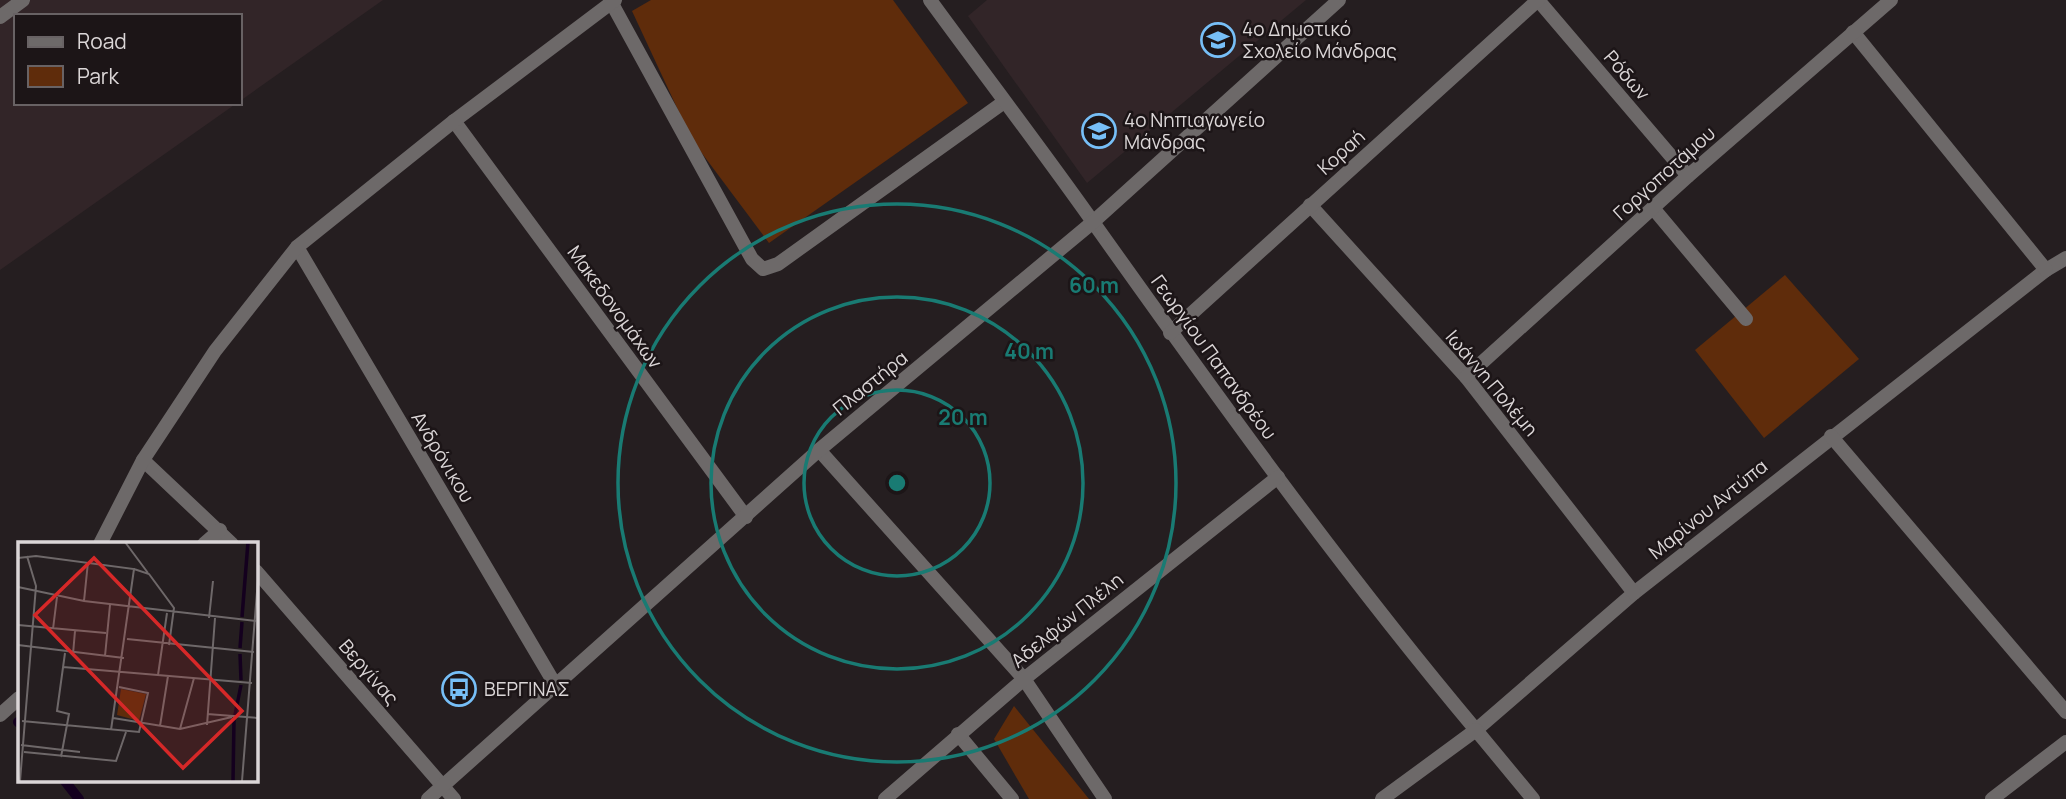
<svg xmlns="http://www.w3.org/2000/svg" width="2066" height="799" font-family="Manrope,sans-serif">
<rect width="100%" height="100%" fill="#251e20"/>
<!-- built -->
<g fill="#322528">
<polygon points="0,0 383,0 240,101 240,16 16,16 16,103 237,103 0,270"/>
<polygon points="987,0 1306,0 1087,183 968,16"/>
</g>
<!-- green -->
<g fill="#5f2c0b">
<polygon points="651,0 893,0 968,103 769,243 692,140 632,11"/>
<polygon points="1785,275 1859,359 1764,438 1695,350"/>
<polygon points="1014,706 1089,799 1029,799 994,739"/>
</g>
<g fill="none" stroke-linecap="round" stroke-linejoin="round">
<!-- stream -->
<g stroke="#14001e" stroke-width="10">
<polyline points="18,722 19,723"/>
<polyline points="64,780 79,799"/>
</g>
<!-- service -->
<polyline stroke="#6d6969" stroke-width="14" points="0,17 23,0"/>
<!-- minor -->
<g stroke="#6d6969" stroke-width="14">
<polyline points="610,0 752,259 763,269 778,264 1004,102"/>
<path d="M930 0C984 74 1040 147 1093 222 1216 395 1340 568 1476 730L1634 593 2046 270 2066 258"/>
<polyline points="1538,0 1688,176"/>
<polyline points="1853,32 2046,270"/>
<polyline points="454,121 746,517"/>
<polyline points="1310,205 1466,377 1634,593"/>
<polyline points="1653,208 1746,319"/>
<polyline points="297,247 556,686"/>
<polyline points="1170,333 1538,0"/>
<polyline points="1466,377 1688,176 1891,0"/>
<polyline points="1831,436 2066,712"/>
<polyline points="819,450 1024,679 1105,799"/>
<polyline points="143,460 232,544"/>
<polyline points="100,544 143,460 215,351 297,247 454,121 615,0"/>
<polyline points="204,544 220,530"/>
<polyline points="256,571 454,799"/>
<polyline points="0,715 19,698"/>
<polyline points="958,734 1012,799"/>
<polyline points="428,799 819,450 1093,222 1339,0"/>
<polyline points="885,799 1024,679 1278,477"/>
</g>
<!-- tertiary -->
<g stroke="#6d6969" stroke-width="14">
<polyline points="1382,799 1476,730 1533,799"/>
<polyline points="1992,799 2066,742"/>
</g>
</g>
<!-- distance rings -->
<g fill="none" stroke="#197b73" stroke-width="3.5">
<circle cx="897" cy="483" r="93"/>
<circle cx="897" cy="483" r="186"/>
<circle cx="897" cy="483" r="279"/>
</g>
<!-- icons -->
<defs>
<g id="school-ring" transform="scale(1.75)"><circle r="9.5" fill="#1c1517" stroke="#77bff7" stroke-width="1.5"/><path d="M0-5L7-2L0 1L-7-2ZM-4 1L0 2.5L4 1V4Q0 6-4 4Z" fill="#77bff7"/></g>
<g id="bus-ring" transform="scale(1.75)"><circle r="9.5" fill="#1c1517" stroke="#77bff7" stroke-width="1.5"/><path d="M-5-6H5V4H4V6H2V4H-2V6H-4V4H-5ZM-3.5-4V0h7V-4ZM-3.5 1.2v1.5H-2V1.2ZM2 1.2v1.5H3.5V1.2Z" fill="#77bff7"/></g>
</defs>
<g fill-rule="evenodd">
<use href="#school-ring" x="1218" y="40"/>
<use href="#school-ring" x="1099" y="131"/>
<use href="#bus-ring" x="459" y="689"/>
</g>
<g text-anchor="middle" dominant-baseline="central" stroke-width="5" stroke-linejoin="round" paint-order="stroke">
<!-- poi labels -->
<g font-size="19" fill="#dbd6d7" stroke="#1c1517" text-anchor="start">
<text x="1242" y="29">4ο Δημοτικό<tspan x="1242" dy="22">Σχολείο Μάνδρας</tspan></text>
<text x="1124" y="120">4ο Νηπιαγωγείο<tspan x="1124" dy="22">Μάνδρας</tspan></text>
<text x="484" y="689">ΒΕΡΓΙΝΑΣ</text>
</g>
<!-- street labels -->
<g font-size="19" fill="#dbd6d7" stroke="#1c1517">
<text transform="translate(1627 75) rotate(49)">Ρόδων</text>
<text transform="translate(1341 152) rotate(-42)">Κοραή</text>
<text transform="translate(1664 173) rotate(-42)">Γοργοποτάμου</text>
<text transform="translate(615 307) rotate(54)">Μακεδονομάχων</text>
<text transform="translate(1214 357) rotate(54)">Γεωργίου Παπανδρέου</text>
<text transform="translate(870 383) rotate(-39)">Πλαστήρα</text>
<text transform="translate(1492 383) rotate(50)">Ιωάννη Πολέμη</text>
<text transform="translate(443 457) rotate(59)">Ανδρόνικου</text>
<text transform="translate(1708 509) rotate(-39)">Μαρίνου Αντύπα</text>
<text transform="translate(1067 620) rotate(-39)">Αδελφών Πλέλη</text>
<text transform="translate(369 672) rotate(49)">Βεργίνας</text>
</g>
</g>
<!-- overview -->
<g transform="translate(18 542)">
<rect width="240" height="240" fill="#251e20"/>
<path d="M103 147 128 152 121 179 99 173Z" fill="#5f2c0b"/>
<path fill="none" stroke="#14001e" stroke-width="3.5" d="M224 75 230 0M222 106 224 80M222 112 223 138M217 173 223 143M215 239 216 178"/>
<path fill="none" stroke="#6e6869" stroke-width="2" d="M107 0 130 31M0 16 18 14 116 27 93 188M116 27 131 32 156 66 151 103M0 45 66 59 238 79M66 59 70 20M191 76 195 39M0 83 88 91M35 87 39 55M109 97 236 110M0 103 106 116M55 112 57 89M87 114 92 63M45 125 234 141M140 133 149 71M189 172 240 176M95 176 162 187 214 175M4 179 121 190 130 151 101 145M189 183 197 76M142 184 150 134M162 187 176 136M3 203 62 210M6 210 98 219 108 190M43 215 51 172 39 169 47 111M2 239 18 44 9 14M224 239 240 37"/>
<path fill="#d62828" fill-opacity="0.15" stroke="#d62828" stroke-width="3.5" d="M76 16 224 169 165 226 17 73Z"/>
<rect width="240" height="240" fill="none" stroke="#dbd6d7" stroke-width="3.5"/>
</g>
<circle cx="897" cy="483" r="10" fill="#197b73" stroke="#1c1517" stroke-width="3.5"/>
<g font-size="21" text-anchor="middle" font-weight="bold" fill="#197b73" stroke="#1c1517" stroke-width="5" stroke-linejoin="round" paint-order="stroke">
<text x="1094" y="293">60 m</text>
<text x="1029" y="359">40 m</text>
<text x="963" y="425">20 m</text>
</g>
<!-- legend -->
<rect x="14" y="14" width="228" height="91" fill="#1c1517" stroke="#686264" stroke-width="2"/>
<rect x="28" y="37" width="35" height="10" fill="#6d6969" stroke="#686264" stroke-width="2"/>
<text x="77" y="49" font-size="21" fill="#dbd6d7">Road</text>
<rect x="28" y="66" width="35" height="21" fill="#5f2c0b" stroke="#686264" stroke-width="2"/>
<text x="77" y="84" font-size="21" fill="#dbd6d7">Park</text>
</svg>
